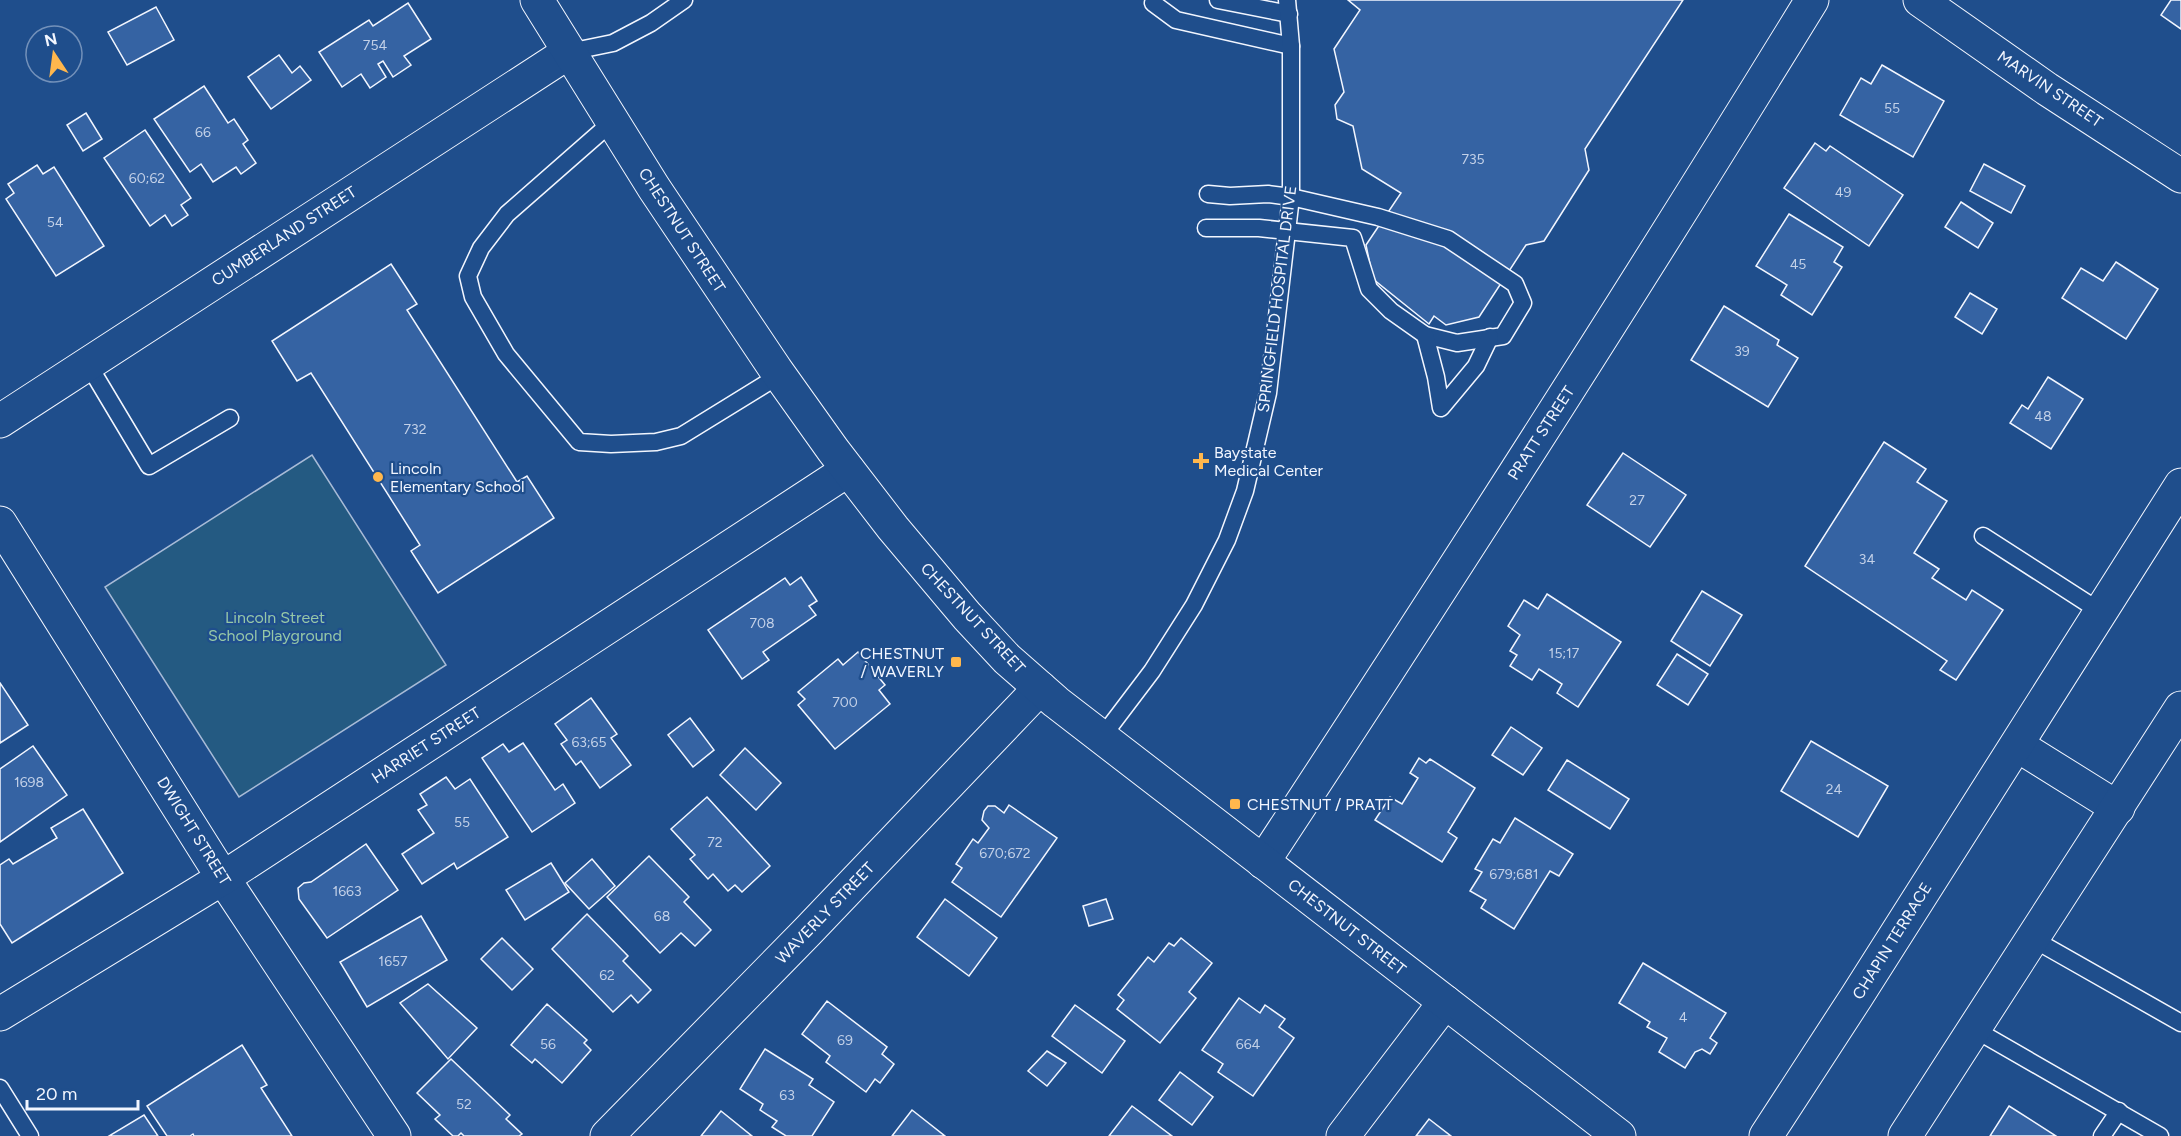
<svg xmlns="http://www.w3.org/2000/svg" width="2181" height="1136" font-family="Figtree,sans-serif">
<rect width="100%" height="100%" fill="#1f4e8c"/>
<!-- green -->
<polygon fill="#245a82" stroke="#a8bbd7" stroke-width="1.5" points="312,455 446,665 239,797 105,587"/>
<!-- building -->
<g fill="#3563a3" stroke="#f2f6ff" stroke-width="1.5">
<polygon points="1348,0 1683,0 1585,149 1589,170 1544,241 1526,245 1479,317 1446,325 1434,316 1429,324 1373,279 1366,245 1401,193 1362,169 1353,126 1337,119 1335,105 1344,92 1334,49 1360,10"/>
<polygon points="2171,0 2181,0 2181,29 2161,15"/>
<polygon points="408,3 431,39 404,56 411,65 393,77 383,61 378,64 386,77 370,88 361,74 342,87 319,52 369,20 373,26"/>
<polygon points="156,7 174,40 127,65 108,32"/>
<polygon points="279,55 292,73 300,66 311,80 271,109 248,77"/>
<polygon points="1882,65 1944,101 1913,157 1840,115 1861,78 1871,84"/>
<polygon points="204,86 228,123 234,119 248,140 243,144 256,163 241,174 236,167 213,182 201,164 190,172 154,119"/>
<polygon points="86,113 102,139 83,151 67,125"/>
<polygon points="145,130 191,198 181,205 188,215 172,226 165,215 150,226 104,158"/>
<polygon points="1815,143 1826,151 1830,146 1903,195 1869,246 1784,188"/>
<polygon points="1984,164 2025,186 2011,213 1970,191"/>
<polygon points="37,165 43,174 54,167 104,246 56,276 6,199 14,193 8,184"/>
<polygon points="1961,202 1993,223 1978,248 1945,227"/>
<polygon points="1789,214 1843,247 1834,262 1842,267 1812,315 1781,295 1787,285 1756,266"/>
<polygon points="2116,262 2158,289 2126,339 2062,298 2081,268 2103,281"/>
<polygon points="391,264 417,304 407,310 517,482 527,476 554,518 438,593 411,551 420,545 311,373 297,381 272,341"/>
<polygon points="1970,293 1997,309 1982,334 1955,317"/>
<polygon points="1724,306 1779,340 1777,345 1798,358 1768,407 1691,360"/>
<polygon points="2048,377 2083,399 2051,449 2010,423 2022,405 2028,409"/>
<polygon points="1884,442 1926,469 1917,482 1947,501 1914,553 1939,569 1932,578 1966,600 1972,590 2003,610 1956,680 1940,670 1947,661 1805,566"/>
<polygon points="1623,453 1686,495 1650,547 1587,505"/>
<polygon points="801,577 817,601 809,606 816,615 763,652 769,660 742,679 708,630 785,578 790,585"/>
<polygon points="1702,591 1742,615 1710,666 1671,641"/>
<polygon points="1547,594 1621,642 1578,707 1557,693 1562,684 1539,669 1532,680 1510,666 1517,655 1510,651 1520,635 1508,626 1524,600 1538,609"/>
<polygon points="858,652 885,685 879,690 890,704 835,749 798,705 805,699 798,692 838,659 843,665"/>
<polygon points="1677,654 1708,674 1688,705 1657,685"/>
<polygon points="0,683 28,725 0,743"/>
<polygon points="591,698 617,734 611,738 631,765 600,788 581,761 576,765 561,744 567,740 555,724"/>
<polygon points="690,718 714,750 693,767 668,735"/>
<polygon points="1511,727 1542,748 1523,775 1492,755"/>
<polygon points="1811,741 1888,786 1858,837 1781,791"/>
<polygon points="523,743 555,790 563,784 575,803 532,832 482,758 503,744 509,752"/>
<polygon points="33,746 67,795 0,842 0,769"/>
<polygon points="745,748 781,783 756,810 720,775"/>
<polygon points="1419,758 1426,763 1430,759 1475,788 1448,832 1457,838 1442,862 1375,820 1390,797 1402,804 1418,778 1410,773"/>
<polygon points="1567,760 1629,799 1610,829 1548,790"/>
<polygon points="446,777 455,789 470,779 508,837 457,869 454,863 422,884 402,854 434,833 418,810 427,805 420,794"/>
<polygon points="707,797 770,866 742,892 735,885 728,891 713,874 708,879 690,859 695,855 671,829"/>
<polygon points="1009,805 1057,838 1001,917 952,882 962,868 956,864 973,839 978,843 989,828 982,820 984,811 988,806 995,806 1004,813"/>
<polygon points="83,809 123,873 12,943 0,924 0,865 9,859 13,864 57,838 51,828"/>
<polygon points="1515,818 1573,854 1559,876 1550,871 1514,929 1481,908 1486,900 1470,891 1482,872 1475,869 1493,839 1500,843"/>
<polygon points="366,844 398,890 327,938 299,899 298,888 304,883 311,882"/>
<polygon points="649,856 689,897 684,902 711,930 695,946 681,933 660,953 607,897"/>
<polygon points="592,859 615,886 589,909 565,883"/>
<polygon points="551,863 569,892 525,920 506,890"/>
<polygon points="945,899 997,938 969,976 917,937"/>
<polygon points="1106,899 1113,919 1089,926 1083,906"/>
<polygon points="587,914 628,956 623,961 651,990 638,1003 631,995 613,1012 552,949"/>
<polygon points="421,916 447,960 367,1007 340,962"/>
<polygon points="502,938 533,969 512,990 481,959"/>
<polygon points="1181,938 1212,963 1189,992 1196,998 1160,1043 1117,1009 1124,1000 1118,995 1148,957 1154,962 1169,943 1174,946"/>
<polygon points="1643,963 1726,1013 1710,1038 1717,1043 1710,1054 1702,1049 1695,1052 1685,1068 1659,1052 1667,1038 1647,1027 1650,1022 1619,1003"/>
<polygon points="428,984 477,1028 448,1059 400,1003"/>
<polygon points="1239,998 1260,1013 1265,1005 1285,1019 1279,1027 1294,1038 1253,1096 1218,1072 1223,1064 1202,1050"/>
<polygon points="827,1001 887,1047 882,1054 894,1064 880,1083 875,1079 866,1092 826,1062 830,1056 802,1034"/>
<polygon points="547,1004 587,1040 584,1043 591,1050 562,1083 535,1059 532,1063 511,1045"/>
<polygon points="1075,1005 1125,1041 1102,1073 1052,1036"/>
<polygon points="242,1045 267,1085 261,1088 292,1136 194,1136 193,1134 190,1136 167,1136 147,1106"/>
<polygon points="765,1049 813,1079 809,1085 834,1102 812,1136 786,1136 772,1127 777,1121 760,1110 763,1104 740,1089"/>
<polygon points="1047,1051 1066,1063 1047,1086 1028,1071"/>
<polygon points="451,1059 510,1115 506,1119 522,1134 519,1136 464,1136 461,1133 458,1136 453,1136 435,1119 440,1115 417,1093"/>
<polygon points="1180,1072 1213,1097 1192,1125 1159,1100"/>
<polygon points="1132,1106 1172,1136 1109,1136"/>
<polygon points="2009,1106 2056,1136 1990,1136"/>
<polygon points="912,1110 945,1136 892,1136"/>
<polygon points="721,1111 752,1136 701,1136"/>
<polygon points="144,1115 158,1136 109,1136"/>
<polygon points="1429,1119 1451,1136 1416,1136"/>
</g>
<g fill="none" stroke-linecap="round" stroke-linejoin="round">
<!-- service casing -->
<g stroke="#f2f6ff" stroke-width="19">
<g id="service">
<polyline points="1218,0 1289,14"/>
<polyline points="1153,3 1176,20 1291,46"/>
<polyline points="569,52 613,43 651,23 684,0"/>
<polyline points="612,122 507,214 481,248 468,276 473,297 506,354 579,442 611,444 656,442 681,436 780,375"/>
<polyline points="1206,228 1259,228 1353,238 1369,289 1391,311 1425,335 1457,343 1503,336 1523,303 1515,284 1448,239 1378,217 1291,197 1268,194 1230,196 1208,194"/>
<polyline points="1425,335 1436,377 1441,408 1476,366 1490,337"/>
<polyline points="88,364 149,466 230,418"/>
<polyline points="1983,536 2101,612"/>
<polyline points="1102,737 1152,671 1194,605 1227,540 1245,491 1268,393 1291,197 1291,46 1287,0"/>
<polyline points="2033,939 2181,1023"/>
<polyline points="1974,1029 2160,1136"/>
<polyline points="0,1088 30,1136"/>
<polyline points="2102,1136 2119,1111"/>
</g>
</g>
<!-- minor casing -->
<g stroke="#f2f6ff" stroke-width="35">
<g id="minor">
<polyline points="1920,0 2047,89 2181,176"/>
<polyline points="0,421 569,52"/>
<polyline points="0,523 223,878 394,1136"/>
<path d="M1263 862C1450 577 1634 290 1812 0"/>
<polyline points="0,1014 223,878 848,470"/>
<polyline points="607,1136 808,931 1040,688"/>
<polyline points="1343,1136 1445,1002"/>
</g>
</g>
<!-- tertiary casing -->
<g stroke="#f2f6ff" stroke-width="35">
<g id="tertiary">
<polyline points="2017,745 2118,808"/>
<polyline points="1766,1136 1857,996 2181,485"/>
<polyline points="1905,1136 2181,708"/>
</g>
</g>
<!-- secondary casing -->
<g stroke="#f2f6ff" stroke-width="35">
<polyline id="secondary" points="537,0 654,188 776,370 833,450 893,528 967,616 1007,659 1056,702 1619,1136"/>
</g>
<!-- service -->
<use href="#service" stroke="#1f4e8c" stroke-width="16"/>
<!-- minor -->
<use href="#minor" stroke="#1f4e8c" stroke-width="33"/>
<!-- tertiary -->
<use href="#tertiary" stroke="#1f4e8c" stroke-width="33"/>
<!-- secondary -->
<use href="#secondary" stroke="#1f4e8c" stroke-width="33"/>
</g>
<!-- markers -->
<g fill="#ffb74d" stroke="#1f4e8c" stroke-width="2">
<path d="M1198 452h6v6h6v6h-6v6h-6v-6h-6v-6h6z"/>
<circle cx="378" cy="477" r="6"/>
<rect x="950" y="656" width="12" height="12" rx="3"/>
<rect x="1229" y="798" width="12" height="12" rx="3"/>
</g>
<g text-anchor="middle" dominant-baseline="central" stroke-width="4.5" stroke-linejoin="round" paint-order="stroke">
<!-- number labels -->
<g font-size="14" fill="#c3d1e8">
<text x="375" y="45">754</text>
<text x="1892" y="108">55</text>
<text x="203" y="132">66</text>
<text x="1473" y="159">735</text>
<text x="147" y="178">60;62</text>
<text x="1843" y="192">49</text>
<text x="55" y="222">54</text>
<text x="1798" y="264">45</text>
<text x="1742" y="351">39</text>
<text x="2043" y="416">48</text>
<text x="415" y="429">732</text>
<text x="1637" y="500">27</text>
<text x="1867" y="559">34</text>
<text x="762" y="623">708</text>
<text x="1564" y="653">15;17</text>
<text x="845" y="702">700</text>
<text x="589" y="742">63;65</text>
<text x="29" y="782">1698</text>
<text x="1834" y="789">24</text>
<text x="462" y="822">55</text>
<text x="715" y="842">72</text>
<text x="1005" y="853">670;672</text>
<text x="1514" y="874">679;681</text>
<text x="347" y="891">1663</text>
<text x="662" y="916">68</text>
<text x="393" y="961">1657</text>
<text x="607" y="975">62</text>
<text x="1683" y="1017">4</text>
<text x="845" y="1040">69</text>
<text x="548" y="1044">56</text>
<text x="1248" y="1044">664</text>
<text x="787" y="1095">63</text>
<text x="464" y="1104">52</text>
</g>
<!-- street labels -->
<g font-size="16" fill="#f2f6ff" stroke="#1f4e8c">
<text transform="translate(2050 89) rotate(34)">MARVIN STREET</text>
<text transform="translate(682 230) rotate(57)">CHESTNUT STREET</text>
<text transform="translate(284 236) rotate(-33)">CUMBERLAND STREET</text>
<text transform="translate(1277 299) rotate(-83)">SPRINGFIELD HOSPITAL DRIVE</text>
<text transform="translate(1541 433) rotate(-57)">PRATT STREET</text>
<text transform="translate(973 618) rotate(47)">CHESTNUT STREET</text>
<text transform="translate(426 745) rotate(-33)">HARRIET STREET</text>
<text transform="translate(194 831) rotate(58)">DWIGHT STREET</text>
<text transform="translate(825 913) rotate(-46)">WAVERLY STREET</text>
<text transform="translate(1347 927) rotate(38)">CHESTNUT STREET</text>
<text transform="translate(1892 941) rotate(-58)">CHAPIN TERRACE</text>
</g>
<!-- poi labels -->
<g font-size="16" fill="#f2f6ff" stroke="#1f4e8c" text-anchor="start">
<text x="1214" y="452">Baystate<tspan x="1214" dy="18">Medical Center</tspan></text>
<text x="390" y="468">Lincoln<tspan x="390" dy="18">Elementary School</tspan></text>
<text x="944" y="653" text-anchor="end">CHESTNUT<tspan x="944" dy="18">/ WAVERLY</tspan></text>
<text x="1247" y="804">CHESTNUT / PRATT</text>
</g>
<!-- park labels -->
<g font-size="16" fill="#97c8a6" stroke="#1f4e8c">
<text x="275" y="617">Lincoln Street<tspan x="275" dy="18">School Playground</tspan></text>
</g>
</g>
<!-- north arrow -->
<g transform="translate(54 54) rotate(347)"><circle r="28" fill="#1f4e8c" stroke="#7391ba" stroke-width="1.5"/>
<path d="M0-4.5L10 22L0 15L-10 22Z" fill="#ffb74d"/>
<text y="-9" font-size="16" font-weight="bold" text-anchor="middle" fill="#f2f6ff">N</text>
</g>
<!-- scale -->
<path d="M27 1100v9h111v-9" fill="none" stroke="#f2f6ff" stroke-width="3"/>
<text x="36" y="1100" font-size="18" fill="#f2f6ff" stroke="#1f4e8c" stroke-width="4.5" paint-order="stroke">20 m</text>
</svg>
